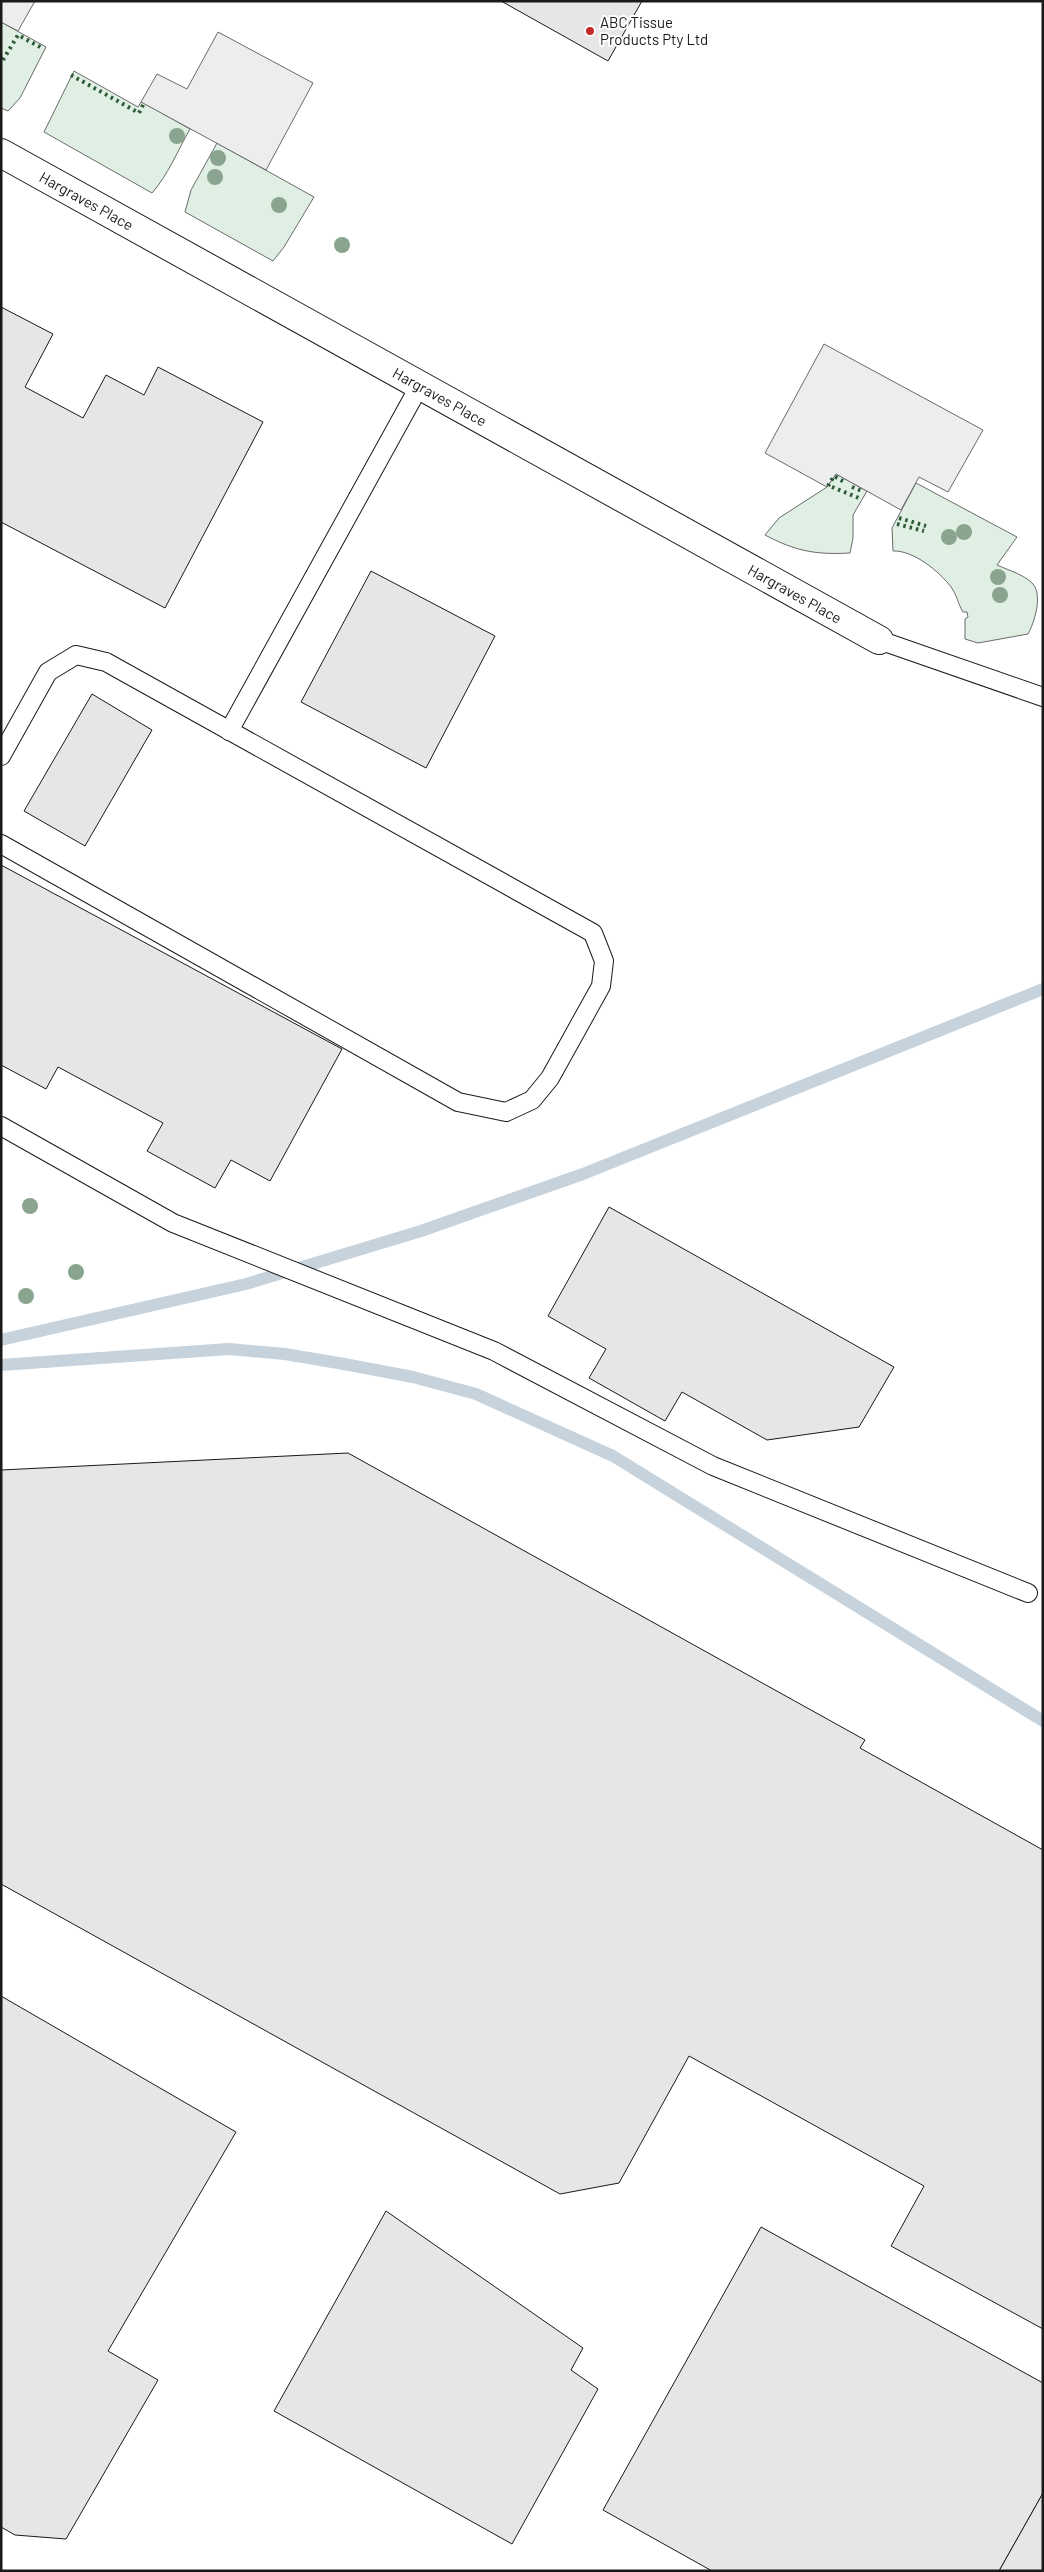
<svg xmlns="http://www.w3.org/2000/svg" width="1044" height="2572" font-family="Barlow,sans-serif">
<rect width="100%" height="100%" fill="#fff"/>
<!-- green -->
<g fill="#e0efe3" stroke="#6a6a6a">
<polygon points="1,22 46,47 20,98 8,111 1,108"/>
<path d="M74 71 138 107 141 102 144 103 190 129C178 150 168 175 152 193L44 132Z"/>
<polygon points="217,143 314,197 284,247 273,261 185,212 191,190"/>
<path d="M836 474 867 491 853 515V538L850 553C816 555 795 551 765 535L779 518 827 487Z"/>
<path d="M916 483 1017 537 997 565C1008 570 1025 575 1033 584 1043 596 1034 623 1028 634L978 643 965 639V619L968 617 967 612H963C958 604 957 595 951 587 939 571 913 550 893 551L892 528Z"/>
</g>
<!-- parking -->
<g fill="#ededed" stroke="#6a6a6a">
<polygon points="1,1 35,1 18,31 1,22"/>
<polygon points="218,32 313,83 266,170 141,102 157,74 187,89"/>
<polygon points="824,344 983,430 948,492 919,477 901,510 836,474 827,487 765,453"/>
</g>
<g fill="none" stroke-linecap="round" stroke-linejoin="round">
<!-- stream -->
<g stroke="#c6d2dc" stroke-width="12">
<polyline points="1,1340 246,1284 421,1231 583,1174 1043,989"/>
<polyline points="1,1365 229,1349 285,1354 344,1364 413,1377 476,1394 613,1456 1043,1721"/>
</g>
</g>
<!-- building -->
<g fill="#e6e6e6" stroke="#1a1a1a">
<polygon points="501,1 642,1 608,61"/>
<polygon points="1,307 53,334 25,387 83,418 106,375 144,395 158,367 263,422 165,608 1,522"/>
<polygon points="371,571 495,636 426,768 301,702"/>
<polygon points="92,694 152,730 85,846 24,811"/>
<polygon points="1,865 342,1049 270,1181 231,1160 215,1188 147,1151 163,1123 58,1067 46,1089 1,1065"/>
<polygon points="609,1207 894,1367 859,1427 767,1440 682,1392 665,1421 589,1378 606,1349 548,1316"/>
<polygon points="348,1453 865,1740 860,1748 1043,1850 1043,2329 891,2246 924,2186 689,2056 619,2183 560,2194 1,1884 1,1470"/>
<polygon points="1,1996 236,2132 108,2351 158,2380 66,2539 15,2535 1,2527"/>
<polygon points="386,2211 583,2348 571,2370 598,2389 512,2544 274,2411"/>
<polygon points="761,2227 1043,2383 1043,2493 999,2571 712,2571 603,2510"/>
<polygon points="1043,2493 1043,2571 999,2571"/>
</g>
<g fill="none" stroke-linecap="round" stroke-linejoin="round">
<!-- lane casing -->
<g stroke="#1a1a1a" stroke-width="20">
<g id="lane">
<polyline points="879,640 1043,697"/>
<polyline points="229,731 420,385"/>
<polyline points="1,756 48,672 76,655 106,662 593,933 604,961 601,986 550,1078 532,1100 506,1112 458,1102 1,844"/>
<polyline points="1,1126 173,1223 494,1351 713,1466 1028,1593"/>
</g>
</g>
<!-- street casing -->
<g stroke="#1a1a1a" stroke-width="30">
<g id="street">
<path id="s1" d="M1 153 879 640"/>
</g>
</g>
<!-- lane -->
<use href="#lane" stroke="#fff" stroke-width="18"/>
<!-- street -->
<use href="#street" stroke="#fff" stroke-width="28"/>
<!-- hedge -->
<g stroke="#2b5a34" stroke-width="4" stroke-dasharray="2.5 4" stroke-linecap="butt">
<polyline points="3,60 18,35 42,48"/>
<polyline points="71,75 139,113 144,103"/>
<polyline points="828,486 834,476 846,483"/>
<polyline points="832,487 859,498"/>
<polyline points="852,487 864,492"/>
<polyline points="899,518 926,526"/>
<polyline points="897,524 924,531"/>
</g>
</g>
<!-- trees -->
<g fill="#8aa48f">
<circle cx="177" cy="136" r="8"/>
<circle cx="218" cy="158" r="8"/>
<circle cx="215" cy="177" r="8"/>
<circle cx="279" cy="205" r="8"/>
<circle cx="342" cy="245" r="8"/>
<circle cx="964" cy="532" r="8"/>
<circle cx="949" cy="537" r="8"/>
<circle cx="998" cy="577" r="8"/>
<circle cx="1000" cy="595" r="8"/>
<circle cx="30" cy="1206" r="8"/>
<circle cx="76" cy="1272" r="8"/>
<circle cx="26" cy="1296" r="8"/>
</g>
<!-- markers -->
<circle fill="#c62828" stroke="#fff" stroke-width="2" cx="590" cy="31" r="5"/>
<g text-anchor="middle" dominant-baseline="central" stroke-width="4" stroke-linejoin="round" paint-order="stroke">
<!-- poi labels -->
<g font-size="15" fill="#1a1a1a" stroke="#fff" text-anchor="start">
<text x="600" y="22">ABC Tissue<tspan x="600" dy="17">Products Pty Ltd</tspan></text>
</g>
<!-- street labels -->
<g font-size="15" fill="#1a1a1a" stroke="#fff">
<text stroke="none"><textPath href="#s1" startOffset="98">Hargraves Place</textPath></text>
<text stroke="none"><textPath href="#s1" startOffset="502">Hargraves Place</textPath></text>
<text stroke="none"><textPath href="#s1" startOffset="908">Hargraves Place</textPath></text>
</g>
</g>
<!-- border -->
<rect width="1044" height="2572" fill="none" stroke="#1a1a1a" stroke-width="5"/>
</svg>
